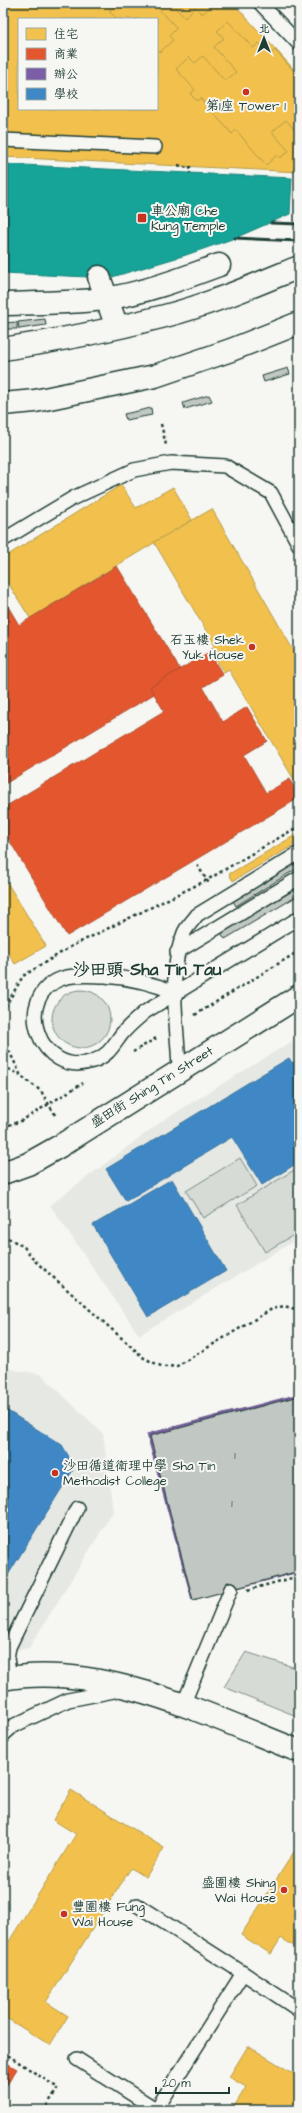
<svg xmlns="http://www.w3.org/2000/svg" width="302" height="2113" font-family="'Architects Daughter','LXGW WenKai TC',sans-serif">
<rect width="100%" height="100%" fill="#f6f6f2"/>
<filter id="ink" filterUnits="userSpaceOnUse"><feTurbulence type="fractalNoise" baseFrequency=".025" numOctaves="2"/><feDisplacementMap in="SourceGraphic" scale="8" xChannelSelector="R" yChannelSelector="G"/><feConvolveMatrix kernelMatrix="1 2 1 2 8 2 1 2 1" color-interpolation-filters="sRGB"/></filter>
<g filter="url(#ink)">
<!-- built -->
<g fill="#e6e8e4">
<polygon points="299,1037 299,1238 139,1335 50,1205 162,1121"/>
<polygon points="299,1263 299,1285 289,1269"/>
<polygon points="3,1368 41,1374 103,1434 113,1512 29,1648 3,1653"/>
</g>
<!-- green -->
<g fill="#d6dbd6" stroke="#7a8c85">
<circle cx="81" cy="1019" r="29"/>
<polygon points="240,1158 257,1186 203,1218 186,1191"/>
<polygon points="299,1167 299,1232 265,1252 237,1205"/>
<polygon points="246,1652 299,1669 299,1717 224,1687"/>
</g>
<!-- homes -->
<g fill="#f2c14e" stroke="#b39946" fill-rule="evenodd">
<path d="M3 3H233L299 75V172L3 157ZM19 19H157V109H19Z"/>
<polygon points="118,3 153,3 177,28 169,36 173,40 160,52 157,49 157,19 117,19 109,11"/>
<polygon points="171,3 215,3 202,14 195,7 185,18"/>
<polygon points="228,21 253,48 259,43 269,55 275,50 299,77 299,135 286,120 272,132 289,151 280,158 277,155 266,165 236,130 232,134 200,98 197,101 190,94 195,90 176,69 189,57 195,63 203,56 225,81 236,72 214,47 224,38 217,31"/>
<polygon points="121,485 136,508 173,487 192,520 30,618 3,575 3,558"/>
<polygon points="212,509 299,660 299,788 229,670 224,673 210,649 215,646 154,542"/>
<polygon points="299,833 299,842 233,881 229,874"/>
<polygon points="3,876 46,946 15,964 3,944"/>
<polygon points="71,1790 164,1848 146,1877 131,1868 46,2002 68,2016 50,2045 3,2016 3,1951 76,1834 53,1820"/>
<polygon points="299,1844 299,1949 281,1938 271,1954 241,1935"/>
<polygon points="248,2046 299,2077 299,2110 232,2110 246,2087 229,2077"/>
</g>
<!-- shops -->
<g fill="#e4572e" stroke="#a94f30">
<polygon points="117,566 184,676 3,785 3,598 19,625"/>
<polygon points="209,652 223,675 203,687 223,722 247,707 267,741 244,755 266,793 290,779 299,798 67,936 3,830 3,808 164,711 150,687"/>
<polygon points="3,2061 17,2069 3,2091"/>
</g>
<!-- offices -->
<polygon fill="#7b5ea7" stroke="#5f5484" points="299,1394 299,1572 192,1600 147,1434"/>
<!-- schools -->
<g fill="#3f88c5" stroke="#35729a">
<polygon points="289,1058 292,1063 299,1059 299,1162 262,1185 232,1137 126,1201 106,1169"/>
<polygon points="172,1179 226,1271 148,1317 93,1225"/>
<polygon points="3,1408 62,1445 68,1455 73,1470 3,1583"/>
<polygon points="240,1412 249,1443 299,1431 299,1475 240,1490 235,1467 203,1476 206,1486 181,1492 168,1442 191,1436 188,1427"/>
</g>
<!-- public -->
<polygon fill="#17a398" stroke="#19847a" points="3,164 292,178 290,214 235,238 186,255 109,278 3,273"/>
<!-- building -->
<g fill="#c1c8c3" stroke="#1f3d34">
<polygon points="45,319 46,325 19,329 18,322"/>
<polygon points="17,322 17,329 3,329 3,323"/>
<polygon points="288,368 290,374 264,382 262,376"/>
<polygon points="209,395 212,401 185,409 183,403"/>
<polygon points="151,408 152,415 126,420 124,414"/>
<polygon points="299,860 299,867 236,906 233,901"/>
<polygon points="299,887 299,895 225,939 221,933"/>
<polygon points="299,1396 299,1571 193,1600 150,1436"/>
</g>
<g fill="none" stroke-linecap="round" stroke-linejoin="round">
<!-- lane casing -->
<g stroke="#1f3d34" stroke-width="16">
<g id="lane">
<polyline points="260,3 299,44"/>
<polyline points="3,140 155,147"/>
<polyline points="3,540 73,498 134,470 171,463 225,466 271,493 299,545"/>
<polyline points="177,952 299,878"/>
<path d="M176 993C153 983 130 978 105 976 91 976 77 974 63 978 10 996 40 1080 93 1061 108 1056 113 1046 121 1035 128 1026 137 1019 145 1012L299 918"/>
<path d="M179 1070C178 1027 167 973 184 933 187 926 193 921 197 915L299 853"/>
<polyline points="10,1678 7,1658 9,1647 77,1508"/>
<polyline points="183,1705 231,1589"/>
<polyline points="3,1735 13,1726 68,1700 119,1690"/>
<polyline points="137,1905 243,1973"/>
<polyline points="77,2059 157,2110"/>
<polyline points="156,2110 243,1973 299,2010"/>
</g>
</g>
<!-- street casing -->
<g stroke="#1f3d34" stroke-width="25">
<g id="street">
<polyline points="99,277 117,327"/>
<path d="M3 304C37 303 71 303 104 299 141 294 184 278 219 265"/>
<polyline points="3,1173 28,1164 60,1146 299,996"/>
<path d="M3 1679C102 1661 209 1716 299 1751"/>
</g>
</g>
<!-- primary casing -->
<g stroke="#1f3d34" stroke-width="25">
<g id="primary">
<path d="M3 349C57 341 111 330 165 316 211 304 255 285 299 267"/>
<polyline points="3,404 35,401 155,376 231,350 299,323"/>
</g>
</g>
<!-- path -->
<g stroke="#1f3d34" stroke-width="2.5" stroke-dasharray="3 3" stroke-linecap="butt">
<polyline points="295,3 299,8"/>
<polyline points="178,165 190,169"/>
<polyline points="190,166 190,173"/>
<polyline points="161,424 166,445"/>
<polyline points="197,865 210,885"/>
<polyline points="195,1015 299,951"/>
<polyline points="133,1052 158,1037"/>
<polyline points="3,1066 20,1075"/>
<polyline points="55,1115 41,1091 21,1076 4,1040 4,1009 23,976 72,946 207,880 299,826"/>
<polyline points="3,1127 21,1121 83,1083"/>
<polyline points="3,1235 24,1247 35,1261 144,1358 163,1367 177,1366 272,1309 284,1306 299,1310"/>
<polyline points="248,1590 299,1576"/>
<polyline points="3,2052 58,2088 44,2110"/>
</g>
<!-- lane -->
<use href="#lane" stroke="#f6f6f2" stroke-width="13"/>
<!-- street -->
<use href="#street" stroke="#f6f6f2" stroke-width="22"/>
<!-- primary -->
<use href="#primary" stroke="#f6f6f2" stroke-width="22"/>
<!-- rail -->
<g stroke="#1f3d34" stroke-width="3">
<polyline points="271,223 299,224"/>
<polyline points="235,238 299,241"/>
</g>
</g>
</g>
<!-- markers -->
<g fill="#c8321e" stroke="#f6f6f2" stroke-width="1.5">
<circle cx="246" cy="92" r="4"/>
<rect x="137" y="213" width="10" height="10" rx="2"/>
<circle cx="252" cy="647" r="4"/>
<circle cx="55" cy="1473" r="4"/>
<circle cx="284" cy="1890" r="4"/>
<circle cx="64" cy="1914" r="4"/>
</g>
<g text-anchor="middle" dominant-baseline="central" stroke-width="4" stroke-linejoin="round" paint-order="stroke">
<!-- number labels -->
<g font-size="11" fill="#486058">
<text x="235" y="1455">1</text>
<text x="232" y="1503">1</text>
</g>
<!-- poi labels -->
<g font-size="13" fill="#1f3d34" stroke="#f6f6f2" text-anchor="start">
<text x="246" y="106" text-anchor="middle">第1座 Tower 1</text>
<text x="151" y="211">車公廟 Che<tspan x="151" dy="15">Kung Temple</tspan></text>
<text x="244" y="640" text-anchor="end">石玉樓 Shek<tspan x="244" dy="15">Yuk House</tspan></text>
<text x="63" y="1466">沙田循道衛理中學 Sha Tin<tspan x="63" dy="15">Methodist College</tspan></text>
<text x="276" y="1883" text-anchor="end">盛圍樓 Shing<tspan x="276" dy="15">Wai House</tspan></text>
<text x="72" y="1907">豐圍樓 Fung<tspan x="72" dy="15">Wai House</tspan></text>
</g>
<!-- street labels -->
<g font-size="13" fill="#1f3d34" stroke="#f6f6f2">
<text transform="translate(152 1087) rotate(-32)">盛田街 Shing Tin Street</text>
</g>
<!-- district labels -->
<g font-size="17" font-weight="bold" fill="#1f3d34" stroke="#f6f6f2">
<text x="147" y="970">沙田頭 Sha Tin Tau</text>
</g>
</g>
<!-- margin -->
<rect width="302" height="2113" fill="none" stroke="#f6f6f2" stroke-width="16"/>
<rect x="8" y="8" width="286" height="2097" fill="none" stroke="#1f3d34" stroke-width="1.5" filter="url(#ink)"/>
<!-- legend -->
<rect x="18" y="18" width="140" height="92" fill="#f6f6f2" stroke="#a0aca6"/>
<rect x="26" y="28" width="20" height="12" fill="#f2c14e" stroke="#a0aca6"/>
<text x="54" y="38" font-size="12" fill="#1f3d34">住宅</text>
<rect x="26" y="48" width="20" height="12" fill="#e4572e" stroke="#a0aca6"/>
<text x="54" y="58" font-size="12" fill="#1f3d34">商業</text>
<rect x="26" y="68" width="20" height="12" fill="#7b5ea7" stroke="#a0aca6"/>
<text x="54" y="78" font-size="12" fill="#1f3d34">辦公</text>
<rect x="26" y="88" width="20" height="12" fill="#3f88c5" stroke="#a0aca6"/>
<text x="54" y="98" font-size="12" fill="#1f3d34">學校</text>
<!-- north arrow -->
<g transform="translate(264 38)" stroke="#f6f6f2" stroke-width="3" paint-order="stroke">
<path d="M0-3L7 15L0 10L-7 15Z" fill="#1f3d34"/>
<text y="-6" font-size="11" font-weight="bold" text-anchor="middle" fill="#1f3d34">北</text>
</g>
<!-- scale -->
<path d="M156 2087v6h73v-6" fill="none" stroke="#1f3d34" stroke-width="2"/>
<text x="162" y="2087" font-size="12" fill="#1f3d34" stroke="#f6f6f2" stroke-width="3" paint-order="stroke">20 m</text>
</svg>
